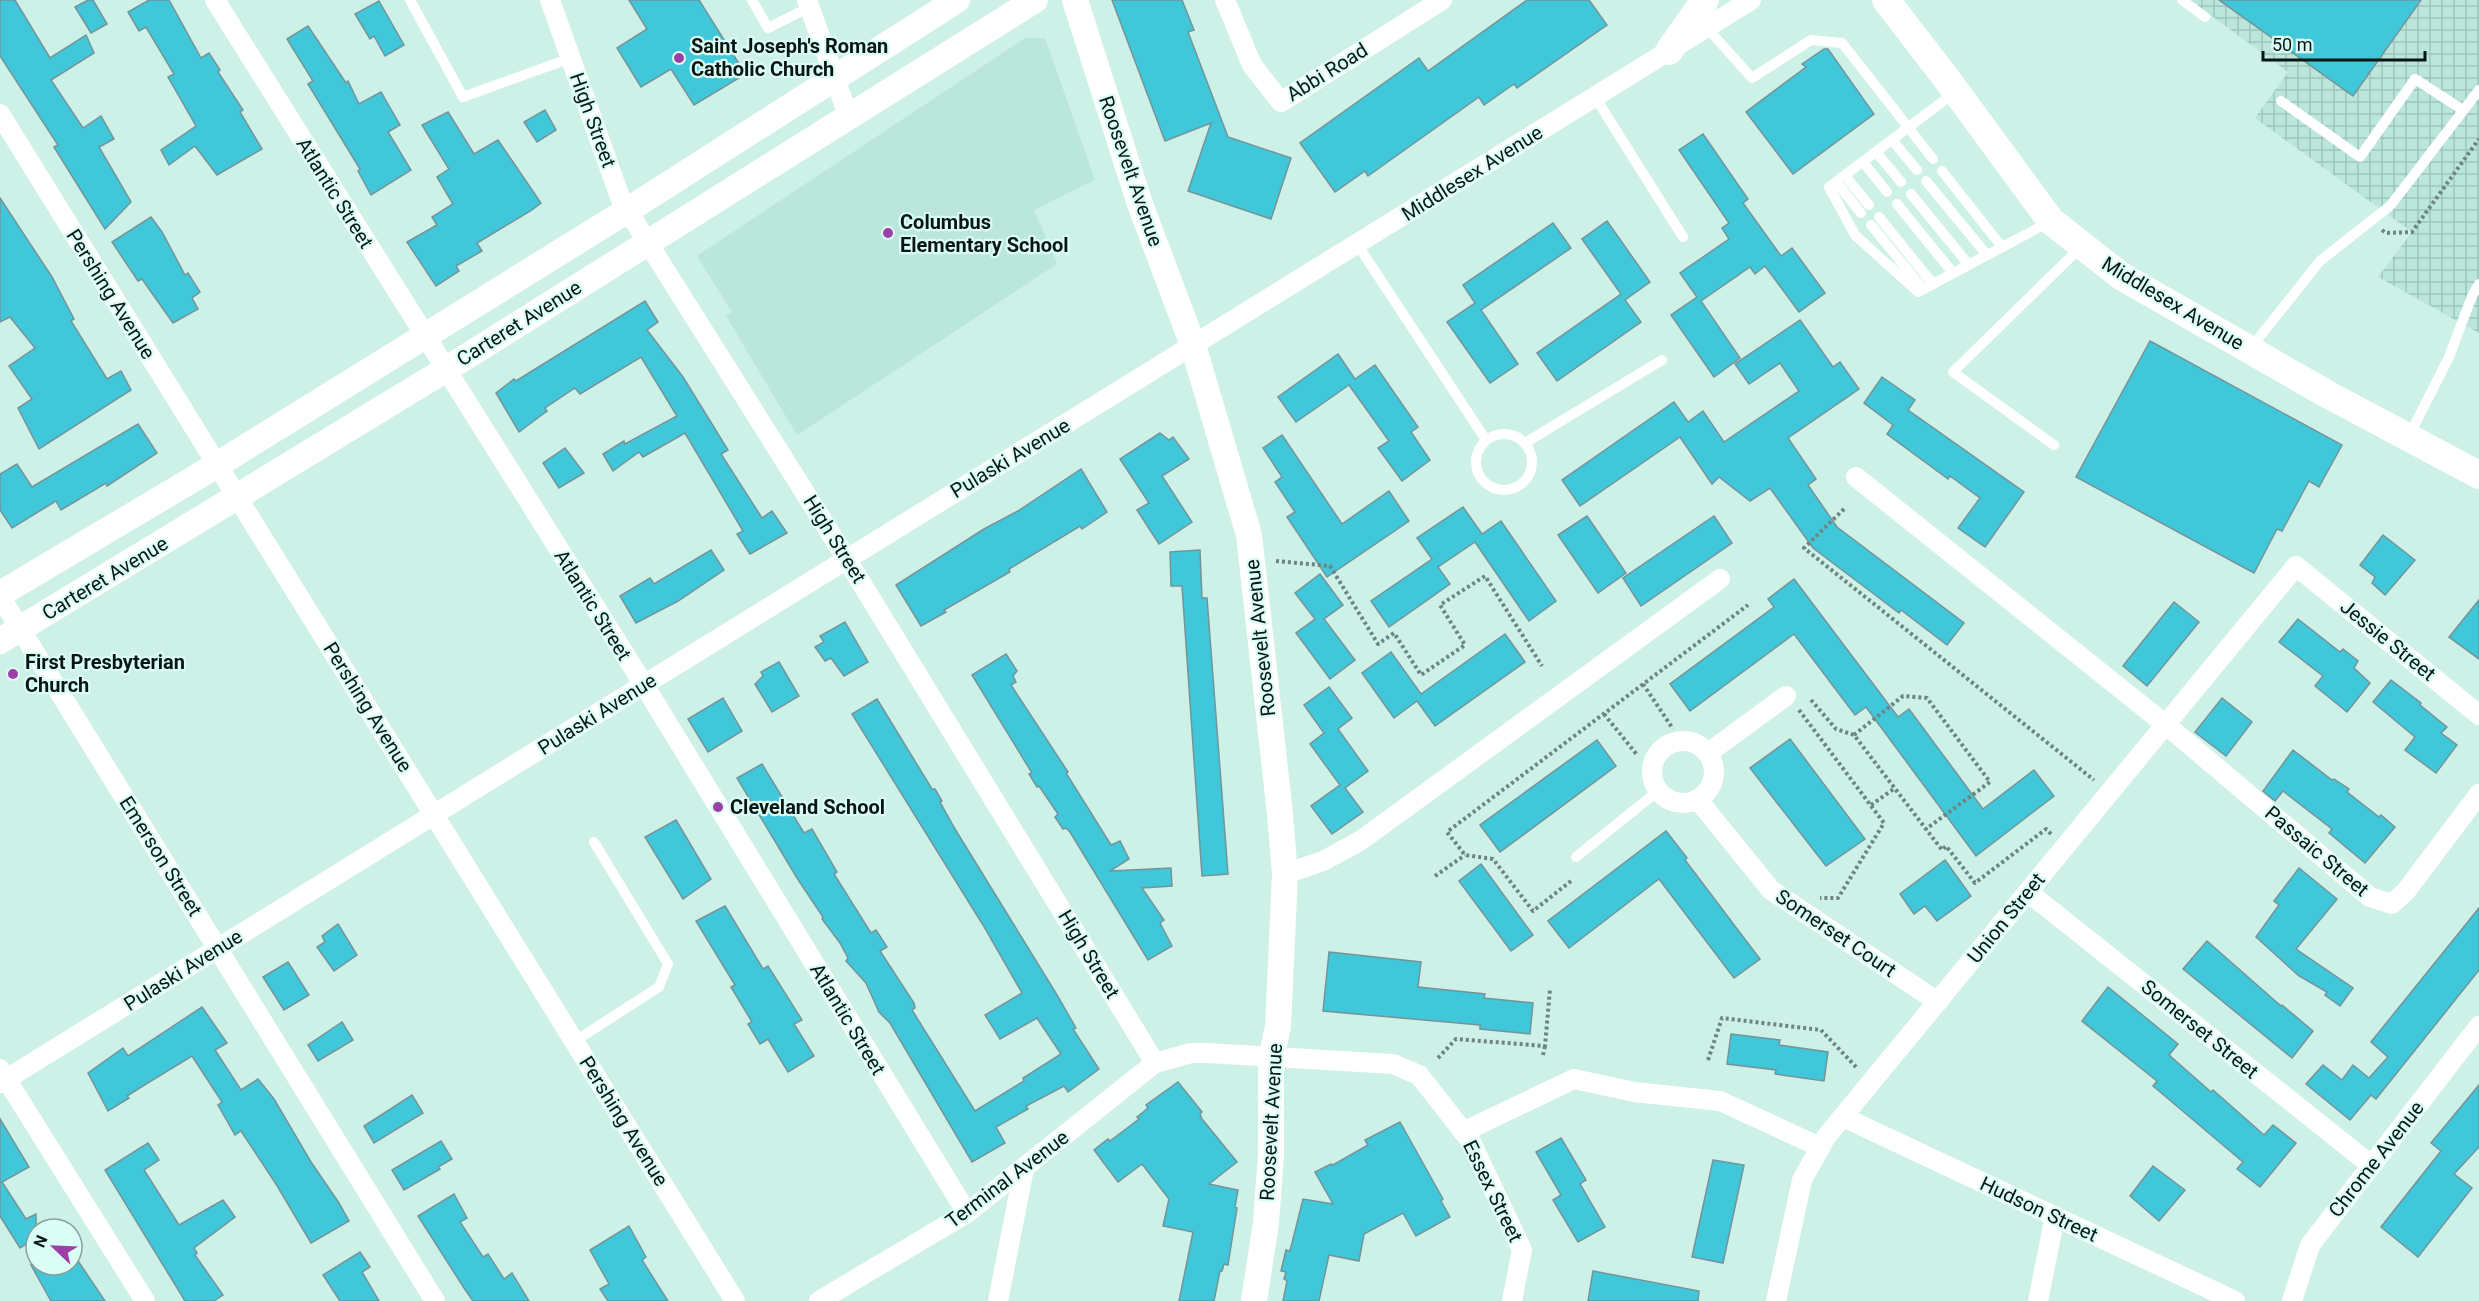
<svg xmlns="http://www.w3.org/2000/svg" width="2479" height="1301" font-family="Roboto,sans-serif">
<defs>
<pattern id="industrial-grid" width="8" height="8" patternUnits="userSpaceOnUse" patternTransform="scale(1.5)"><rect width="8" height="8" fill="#bae6dc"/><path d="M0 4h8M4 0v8" fill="none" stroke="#9fc5bc"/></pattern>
</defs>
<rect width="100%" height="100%" fill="#cdf0e7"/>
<!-- built -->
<polygon fill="#bae6dc" points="1025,38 1045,38 1095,180 1034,210 1057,264 797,435 726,316 732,312 697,256"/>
<!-- industrial -->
<polygon fill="url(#industrial-grid)" points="2190,0 2479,0 2479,333 2378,277 2412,232 2255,118 2288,72"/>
<!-- building -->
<g fill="#40c8da" stroke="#73949a" stroke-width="1.5">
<polygon points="0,0 15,0 50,58 86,35 94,53 51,80 83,128 101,116 114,139 99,147 131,202 105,229 54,147 58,145 0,56"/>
<polygon points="88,0 93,0 107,24 91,33 75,7"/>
<polygon points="149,0 169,0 201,58 209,53 220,70 218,72 243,110 240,112 262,149 217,175 195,146 169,165 161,150 196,126 168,77 174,74 146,27 139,31 128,12"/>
<polygon points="629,0 699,0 743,70 737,74 739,78 694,105 671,69 641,87 617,48 647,29"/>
<polygon points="1112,0 1182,0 1194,30 1188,32 1228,137 1291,158 1271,219 1188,191 1211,123 1165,141"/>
<polygon points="1527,0 1589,0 1607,25 1517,88 1514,84 1484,105 1479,97 1368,176 1365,171 1335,192 1300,143 1419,58 1428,71"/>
<polygon points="2219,0 2421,0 2353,96"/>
<polygon points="379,1 404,45 385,56 374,36 370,39 355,14"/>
<polygon points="308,26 346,83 348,81 359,104 381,92 400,125 388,132 411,170 371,195 358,171 360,169 308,84 313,81 287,39"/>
<polygon points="1824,49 1828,49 1874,114 1793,174 1746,112 1806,67 1802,64"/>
<polygon points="545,110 556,130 537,142 524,122"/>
<polygon points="448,112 474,154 498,140 541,203 532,210 477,243 482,251 456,266 459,271 436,286 407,242 437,225 432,217 453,204 437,177 449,169 422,125"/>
<polygon points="1703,134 1748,199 1743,203 1781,256 1792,248 1825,293 1799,312 1765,266 1755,274 1750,267 1701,301 1740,358 1714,377 1671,315 1697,297 1680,273 1729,239 1722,228 1729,223 1679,150"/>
<polygon points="0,198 52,277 74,319 71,321 107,379 121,371 131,390 39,449 18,408 32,399 9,366 35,348 10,317 0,322"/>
<polygon points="151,217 162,232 185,275 188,273 200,292 192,298 198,309 173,323 142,279 138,281 112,242"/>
<polygon points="1607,221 1650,282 1625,300 1641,322 1557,381 1537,353 1621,294 1582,239"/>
<polygon points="1553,223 1571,248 1481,310 1518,364 1490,383 1447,322 1475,303 1463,285"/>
<polygon points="645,301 658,322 647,330 683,377 728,450 721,454 762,518 772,511 787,533 750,554 737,534 743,531 685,433 643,457 639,452 613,471 603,454 624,441 625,444 677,416 641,357 580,394 575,388 545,408 547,411 519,432 496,393 514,379 516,381 524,376"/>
<polygon points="1800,320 1833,367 1840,362 1859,389 1788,438 1816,479 1808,485 1837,527 1964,623 1947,645 1901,610 1899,613 1813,548 1770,488 1750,501 1719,477 1712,484 1680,437 1580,506 1562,480 1674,402 1688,422 1703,411 1724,442 1799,391 1780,363 1749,384 1735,364"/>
<polygon points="2150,341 2342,445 2319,487 2309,481 2282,531 2277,529 2254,573 2076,477"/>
<polygon points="1338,354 1355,379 1375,365 1418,427 1411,432 1430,460 1402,481 1378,448 1389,441 1349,385 1296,422 1278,397"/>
<polygon points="1882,377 1915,400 1908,410 2024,492 1985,547 1958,528 1980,498 1950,476 1948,479 1887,434 1893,425 1864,403"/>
<polygon points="138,424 157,453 107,486 106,483 61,510 56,501 12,528 0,510 0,474 17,464 32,487"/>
<polygon points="1160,433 1169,440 1173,437 1189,459 1162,476 1192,522 1159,544 1137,510 1149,503 1120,459"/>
<polygon points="1282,435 1342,524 1389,491 1409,521 1327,577 1287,517 1295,512 1275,482 1282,477 1263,448"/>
<polygon points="565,448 584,473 559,488 543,463"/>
<polygon points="1081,469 1107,512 1082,529 1080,526 1009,569 1010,572 944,610 946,612 921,626 896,585 984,529 1018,511"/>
<polygon points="1463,507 1482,534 1501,521 1556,601 1529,621 1475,542 1438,567 1450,584 1389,627 1371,601 1432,559 1417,538"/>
<polygon points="1587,516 1626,573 1598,593 1558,535"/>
<polygon points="1714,516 1732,543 1641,606 1623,578"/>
<polygon points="2383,535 2415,560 2385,595 2372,583 2375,577 2360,565"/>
<polygon points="711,550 724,570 678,601 636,623 620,596 650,578 654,584"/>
<polygon points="1200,550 1202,598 1207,598 1228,874 1202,876 1182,586 1171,586 1170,552"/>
<polygon points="1320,574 1343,605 1324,619 1355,660 1330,679 1296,633 1315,619 1295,593"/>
<polygon points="1794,579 1898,717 1909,709 1983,809 2034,770 2054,796 1976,856 1866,707 1855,715 1794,634 1690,711 1670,684 1774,607 1768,599"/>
<polygon points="2479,600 2479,659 2449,637"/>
<polygon points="2174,602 2199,622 2147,686 2123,666"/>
<polygon points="2298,619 2340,652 2343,649 2358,661 2354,668 2370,683 2347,712 2315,686 2323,676 2279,642"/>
<polygon points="845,622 868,662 844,676 831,658 825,661 815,647 824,642 820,636"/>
<polygon points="1505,634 1525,662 1435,726 1417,701 1394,718 1362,673 1391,652 1421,694"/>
<polygon points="1006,654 1017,671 1013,676 1016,682 1011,685 1068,772 1066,773 1111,845 1120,841 1129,859 1110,871 1171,868 1172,886 1142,888 1164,920 1160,923 1172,946 1148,960 1070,832 1066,828 1063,829 1055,817 1058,814 1039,786 1037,787 1029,774 1032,773 972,675"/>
<polygon points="779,662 799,696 772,712 755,684 763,676 761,672"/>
<polygon points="2391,680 2421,703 2420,705 2447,727 2441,733 2457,745 2436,773 2405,750 2415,737 2373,702"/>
<polygon points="1329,687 1352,718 1338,729 1368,771 1345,788 1363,812 1332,834 1311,806 1340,785 1310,744 1324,733 1304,705"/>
<polygon points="723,698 742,731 708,752 688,719"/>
<polygon points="2222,698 2252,722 2226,756 2195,732"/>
<polygon points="877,699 932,789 935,789 942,801 940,802 955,829 1057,995 1076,1028 1073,1029 1099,1069 1068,1092 1064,1086 1026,1106 1028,1109 996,1127 1005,1143 972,1162 890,1023 879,1012 866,983 846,961 848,958 840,943 822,919 823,917 797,878 737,778 762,764 804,833 812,829 837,872 834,874 871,933 876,930 887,947 880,951 914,1003 915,1008 912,1010 975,1111 1024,1081 1023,1078 1061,1054 1037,1018 1000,1039 985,1015 1022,993 983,925 852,714"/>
<polygon points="1790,739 1865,839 1826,866 1750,768"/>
<polygon points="1597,740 1616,766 1500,852 1480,825"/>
<polygon points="2293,750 2332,780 2334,779 2349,789 2347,792 2379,817 2381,815 2395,827 2365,863 2329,833 2332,829 2283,791 2275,801 2263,791"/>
<polygon points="676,820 711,879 683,899 645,837"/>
<polygon points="1666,831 1687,858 1685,860 1760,959 1734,978 1659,879 1569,948 1548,921"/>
<polygon points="1945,860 1971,896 1937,921 1925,906 1914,914 1900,894"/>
<polygon points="1481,864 1533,935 1511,951 1459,881"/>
<polygon points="2299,868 2337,899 2296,949 2353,988 2340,1006 2325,995 2327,992 2299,976 2256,937 2279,905 2274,901"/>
<polygon points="725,906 763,969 768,966 802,1020 794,1024 814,1056 788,1072 768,1039 760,1044 748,1024 752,1022 731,987 735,985 696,921"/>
<polygon points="2479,908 2479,970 2376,1099 2371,1095 2350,1120 2306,1084 2323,1065 2342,1080 2353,1065 2369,1078 2388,1057 2371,1042"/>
<polygon points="338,924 357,955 334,971 317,947 325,942 322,936"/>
<polygon points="2207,941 2281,1006 2282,1005 2313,1031 2292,1058 2183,969"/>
<polygon points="1329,952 1421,962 1418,987 1485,994 1484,998 1533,1003 1530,1034 1480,1029 1480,1025 1323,1011"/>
<polygon points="288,962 309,995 284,1010 263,977"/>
<polygon points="2108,987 2178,1044 2169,1055 2211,1092 2213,1090 2264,1135 2273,1125 2296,1143 2260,1187 2237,1169 2243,1162 2153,1086 2157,1081 2082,1021"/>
<polygon points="202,1007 227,1043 215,1050 241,1090 258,1079 274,1099 311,1162 339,1203 349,1221 311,1243 276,1184 241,1131 235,1135 218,1105 222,1102 192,1056 146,1084 127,1096 129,1098 108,1111 88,1073 123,1048 128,1056"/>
<polygon points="342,1022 353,1040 318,1061 308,1045"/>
<polygon points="1731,1034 1780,1040 1779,1045 1828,1052 1824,1081 1775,1074 1776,1070 1727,1064"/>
<polygon points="1178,1082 1202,1112 1200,1114 1202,1119 1237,1162 1209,1184 1238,1190 1235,1207 1237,1208 1228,1265 1224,1264 1222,1271 1220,1271 1214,1301 1179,1301 1193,1232 1163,1226 1169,1199 1142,1164 1118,1182 1094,1150 1108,1139 1110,1141 1139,1119 1137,1117 1148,1108 1146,1105"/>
<polygon points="2479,1085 2479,1147 2454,1174 2472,1188 2418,1257 2381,1227 2441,1151 2431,1143"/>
<polygon points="412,1095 423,1113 374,1143 364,1126"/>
<polygon points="0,1119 29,1167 2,1182 26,1219 36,1214 36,1238 20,1248 0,1216"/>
<polygon points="1400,1122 1443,1199 1441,1201 1450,1217 1416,1236 1403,1213 1364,1234 1359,1261 1329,1255 1319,1301 1283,1301 1287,1281 1284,1279 1286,1272 1281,1271 1286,1250 1290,1251 1303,1199 1333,1204 1315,1172 1331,1164 1333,1165 1368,1145 1365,1140"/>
<polygon points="1561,1138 1586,1180 1580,1184 1605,1227 1578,1242 1553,1200 1561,1195 1536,1152"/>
<polygon points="441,1141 452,1159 438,1167 440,1169 404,1190 392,1170"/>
<polygon points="148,1143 159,1160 144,1170 179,1225 223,1200 235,1217 194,1248 197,1253 195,1255 223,1295 214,1301 185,1301 105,1170"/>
<polygon points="1713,1160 1744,1165 1723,1263 1692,1257"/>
<polygon points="2153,1166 2185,1190 2159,1221 2130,1196"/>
<polygon points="454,1194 467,1218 460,1222 483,1257 488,1254 504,1279 512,1273 529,1301 473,1301 464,1288 418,1216"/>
<polygon points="629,1226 646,1257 642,1260 668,1301 608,1301 600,1289 609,1284 590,1250"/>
<polygon points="72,1252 105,1301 51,1301 31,1265 72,1265"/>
<polygon points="360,1252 370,1267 362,1272 379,1301 340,1301 323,1275"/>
<polygon points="1593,1271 1699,1291 1698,1301 1588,1301"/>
</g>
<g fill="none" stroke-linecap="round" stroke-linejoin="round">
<!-- path -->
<g stroke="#6d847f" stroke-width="4" stroke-dasharray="3 3" stroke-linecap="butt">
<polyline points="2382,230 2386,233 2412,232 2479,139"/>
<polyline points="1844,509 1804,548 2094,780"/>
<polyline points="1276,561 1330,566 1378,644 1394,633 1421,675 1465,645 1440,605 1485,576 1542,666"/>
<polyline points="1643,684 1673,729"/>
<polyline points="1811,700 1836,729 1854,735 1942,850 1946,846 1975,883 2046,829 2051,834"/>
<polyline points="1799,710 1884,823 1838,898 1820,898"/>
<polyline points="1604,714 1638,756"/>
<polyline points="1854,735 1903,696 1927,698 1990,782 1926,829"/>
<polyline points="1871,805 1895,788"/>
<polyline points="1435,876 1465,855"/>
<polyline points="1571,881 1533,911 1493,859 1465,855 1447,832 1748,605"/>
<polyline points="1543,1055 1545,1046"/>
<polyline points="1438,1058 1456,1039 1545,1046 1550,989"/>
<polyline points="1708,1060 1722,1018 1821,1030 1858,1069"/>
</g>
<!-- service -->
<g stroke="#fff" stroke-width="10">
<polyline points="410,0 463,97 571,58"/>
<polyline points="752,0 768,28 810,7"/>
<polyline points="2182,0 2205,17"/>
<polyline points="1707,28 1752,78 1811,40 1842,43 1933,159"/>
<polyline points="1954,93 1829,187 1855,235 1918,292 2051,221"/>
<polyline points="1595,97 1683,237"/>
<polyline points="2281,101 2360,157 2415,79 2463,110"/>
<polyline points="1892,140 1917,170"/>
<polyline points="1876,152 1901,182"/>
<polyline points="1863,162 1887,192"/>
<polyline points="1942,171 2002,247"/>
<polyline points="1845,176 1869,205"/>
<polyline points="1926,181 1987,255"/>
<polyline points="1836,182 1861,213"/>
<polyline points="1911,194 1969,265"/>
<polyline points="1897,204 1953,273"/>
<polyline points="1879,217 1933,284"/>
<polyline points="1871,225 1923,289"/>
<polyline points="1357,244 1486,440"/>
<polyline points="2250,349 2320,261 2390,206 2479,90"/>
<circle cx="1504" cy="462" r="28"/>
<polyline points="2409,436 2449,357 2472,296 2479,284"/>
<polyline points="1525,443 1662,360"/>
<polyline points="2054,445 1953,372 2082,246"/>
<polyline points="1576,857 1658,791"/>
<polyline points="575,1041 659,987 668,964 594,842"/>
</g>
<!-- minor -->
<g stroke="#fff" stroke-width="20">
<polyline points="215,0 644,685 967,1213"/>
<polyline points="550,0 621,200 846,558 1155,1063"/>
<polyline points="807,0 848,115"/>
<polyline points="1225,0 1252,65 1281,102 1442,0"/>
<polyline points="0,114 735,1301"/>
<polyline points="1856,477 2165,724 2370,897 2392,904 2406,891 2479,794"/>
<polyline points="0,596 435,1301"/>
<circle cx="1683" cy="772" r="31"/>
<polyline points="1708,753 1786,696"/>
<polyline points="1698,800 1771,890 1938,1002"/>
<polyline points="1285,874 1323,861 1360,841 1720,579"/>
<polyline points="2028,892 2371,1165"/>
<polyline points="0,1069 145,1301"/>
<polyline points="0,1083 1751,0"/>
<polyline points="1843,1117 2235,1301"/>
<polyline points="1463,1132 1574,1079 1634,1092 1720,1101 1820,1147"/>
<polyline points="819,1301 967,1213 1155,1063 1191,1053 1207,1053 1393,1064 1419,1075 1470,1140 1522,1250 1512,1301"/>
<polyline points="998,1301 1024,1169"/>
<polyline points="1776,1301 1802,1180 1826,1137 2296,566 2479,715"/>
<polyline points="2038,1301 2055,1216"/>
<polyline points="2292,1301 2310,1245 2479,1026"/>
</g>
<!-- tertiary -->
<g stroke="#fff" stroke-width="26">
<polyline points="1075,0 1140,204 1193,345 1249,535 1280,814 1285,874 1278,1027 1271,1058 1271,1155 1266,1223 1254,1301"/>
<polyline points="0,594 217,465 628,210 957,0"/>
<polyline points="0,641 445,370 1035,0"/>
</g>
<!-- secondary -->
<g stroke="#fff" stroke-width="28">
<polyline points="1886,0 1949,82 2051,221 2121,276 2327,394 2479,475"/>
<polyline points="1669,51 1705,0"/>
</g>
</g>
<!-- markers -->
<g fill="#9e3ea7" stroke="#dafdf5" stroke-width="2">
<circle cx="679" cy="58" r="6"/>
<circle cx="888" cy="233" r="6"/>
<circle cx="13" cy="674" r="6"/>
<circle cx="718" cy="807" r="6"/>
</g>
<g text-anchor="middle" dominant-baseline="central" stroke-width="4.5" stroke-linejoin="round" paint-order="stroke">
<!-- poi labels -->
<g font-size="20" font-weight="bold" fill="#0a1614" stroke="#dafdf5" text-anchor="start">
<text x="691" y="46">Saint Joseph's Roman<tspan x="691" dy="23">Catholic Church</tspan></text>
<text x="900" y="222">Columbus<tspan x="900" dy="23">Elementary School</tspan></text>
<text x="25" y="662">First Presbyterian<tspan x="25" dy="23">Church</tspan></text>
<text x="730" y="807">Cleveland School</text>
</g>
<!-- street labels -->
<g font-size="20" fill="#0a1614" stroke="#dafdf5">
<text transform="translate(1327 72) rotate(-32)">Abbi Road</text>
<text transform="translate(593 120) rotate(70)">High Street</text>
<text transform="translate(1131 171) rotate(71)">Roosevelt Avenue</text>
<text transform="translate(1472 173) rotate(-32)">Middlesex Avenue</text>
<text transform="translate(335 193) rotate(58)">Atlantic Street</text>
<text transform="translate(111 294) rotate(58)">Pershing Avenue</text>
<text transform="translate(2173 303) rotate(31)">Middlesex Avenue</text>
<text transform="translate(519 323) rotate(-32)">Carteret Avenue</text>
<text transform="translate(1010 458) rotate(-31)">Pulaski Avenue</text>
<text transform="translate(835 539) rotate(58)">High Street</text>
<text transform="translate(105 578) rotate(-31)">Carteret Avenue</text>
<text transform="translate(593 605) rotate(58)">Atlantic Street</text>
<text transform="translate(1260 638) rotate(-96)">Roosevelt Avenue</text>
<text transform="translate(2388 640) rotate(39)">Jessie Street</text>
<text transform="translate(368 707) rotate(58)">Pershing Avenue</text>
<text transform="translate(597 714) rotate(-32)">Pulaski Avenue</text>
<text transform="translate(2317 851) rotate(40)">Passaic Street</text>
<text transform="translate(161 856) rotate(58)">Emerson Street</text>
<text transform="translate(2006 918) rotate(-51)">Union Street</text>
<text transform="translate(1836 933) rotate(34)">Somerset Court</text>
<text transform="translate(1089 954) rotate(59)">High Street</text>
<text transform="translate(183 970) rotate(-32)">Pulaski Avenue</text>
<text transform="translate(848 1019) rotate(59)">Atlantic Street</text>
<text transform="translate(2200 1029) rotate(39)">Somerset Street</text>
<text transform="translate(624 1121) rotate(58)">Pershing Avenue</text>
<text transform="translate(1271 1122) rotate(-87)">Roosevelt Avenue</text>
<text transform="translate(2376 1159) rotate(-52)">Chrome Avenue</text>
<text transform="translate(1007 1179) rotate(-37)">Terminal Avenue</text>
<text transform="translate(1493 1191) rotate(64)">Essex Street</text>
<text transform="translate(2039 1209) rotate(25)">Hudson Street</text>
</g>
</g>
<!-- north arrow -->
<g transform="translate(54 1247) rotate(293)"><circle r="28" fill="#dafdf5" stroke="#87a19b" stroke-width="1.5"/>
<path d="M0-4.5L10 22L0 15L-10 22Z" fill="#9e3ea7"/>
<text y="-9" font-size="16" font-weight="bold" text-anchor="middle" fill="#0a1614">N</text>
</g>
<!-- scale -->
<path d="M2263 51v9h162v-9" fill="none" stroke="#0a1614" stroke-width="3"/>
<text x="2272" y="51" font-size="18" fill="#0a1614" stroke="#dafdf5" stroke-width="4.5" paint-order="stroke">50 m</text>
</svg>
